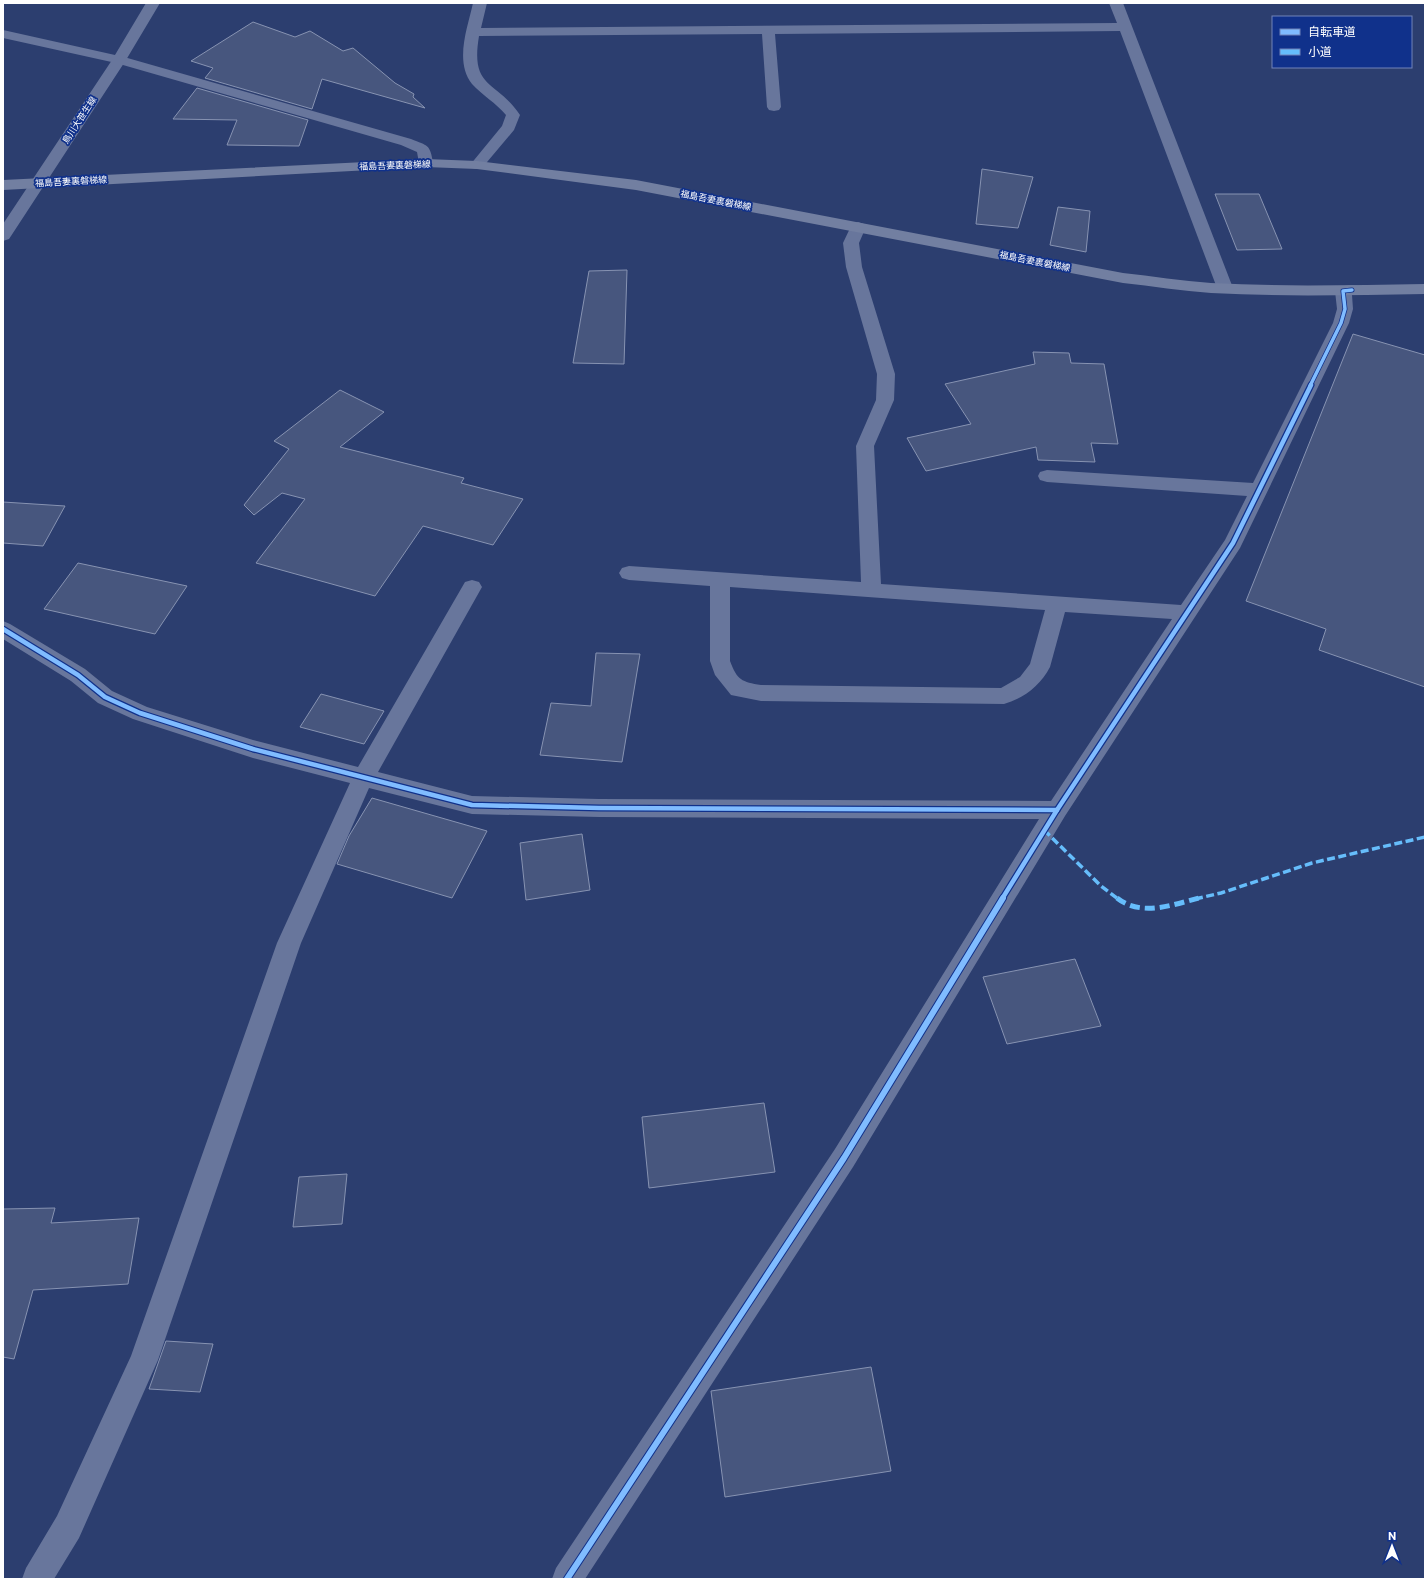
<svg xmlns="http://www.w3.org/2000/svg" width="1428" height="1582" font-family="Commissioner,'Noto Sans JP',sans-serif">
<rect width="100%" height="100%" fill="#2c3e6f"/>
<!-- building -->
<g fill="#47567e" stroke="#8793b2">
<polygon points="253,22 295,37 310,31 343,51 353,48 395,83 414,94 413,97 425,108 322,79 312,109 205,78 213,68 191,61"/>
<polygon points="197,88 308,120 299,146 227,145 237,120 173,119"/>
<polygon points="982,169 1033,177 1018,228 976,224"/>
<polygon points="1215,194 1259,194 1282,249 1237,250"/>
<polygon points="1058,207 1090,211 1086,252 1050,245"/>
<polygon points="627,270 624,364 573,363 589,271"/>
<polygon points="1353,334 1425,355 1425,687 1319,650 1326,629 1246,601"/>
<polygon points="1033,352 1069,353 1071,363 1104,364 1118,444 1091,443 1095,462 1038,460 1036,447 926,471 907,438 971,424 945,384 1035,364"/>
<polygon points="340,390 384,412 340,447 464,478 461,483 523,499 493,545 423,526 375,596 256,563 305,499 282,493 254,515 244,505 289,449 274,441"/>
<polygon points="3,502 65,506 43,546 3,543"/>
<polygon points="78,563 187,586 155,634 44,609"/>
<polygon points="596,653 640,654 622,762 540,755 551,703 591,706"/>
<polygon points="321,694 384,711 364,744 300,727"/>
<polygon points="372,798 487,831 452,898 337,864 349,836"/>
<polygon points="582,834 590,890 526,900 520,843"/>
<polygon points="1075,959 1101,1026 1007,1044 983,977"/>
<polygon points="764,1103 775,1172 649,1188 642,1117"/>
<polygon points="347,1174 342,1224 293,1227 299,1177"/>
<polygon points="55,1208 51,1223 139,1218 128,1284 33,1290 14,1359 3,1357 3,1209"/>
<polygon points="166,1341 213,1344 200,1392 149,1389"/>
<polygon points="871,1367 891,1471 725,1497 711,1391"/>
</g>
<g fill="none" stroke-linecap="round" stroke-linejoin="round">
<!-- minor -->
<g fill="#68769c" fill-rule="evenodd">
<path d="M473 3H487L481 28 1117 23 1109 3H1123L1233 288 1231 292 1225 293 1219 292 1217 288 1120 31 775 34 781 107 779 110 774 111 769 110 767 107 762 34 479 36C470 90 496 79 520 115L514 130 482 168 477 169 472 168 470 165 502 126 506 115C496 103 482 95 472 84 454 61 468 27 473 3Z"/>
<path d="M3 30 124 57 411 139C428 146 430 144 433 163L431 166 426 167 421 166 419 163 417 152 401 145 116 63 3 38Z"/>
<path d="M858 222 864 224 866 227 859 243 862 267 895 374 894 400 874 446 881 584 1181 605 1225 540 1247 496 1047 482 1040 480 1038 476 1040 472 1047 470 1253 483 1333 323 1337 309 1335 291 1337 287 1352 285 1358 286 1360 290 1358 294 1352 295 1353 309 1349 323 1240 548 1065 816 853 1167 585 1579H552L556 1568 835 1149 1039 819 599 817 472 814 369 788 301 943 158 1360 79 1538 54 1579H22L26 1568 57 1516 131 1356 277 943 350 783 253 758 133 719 98 703 71 681 3 639V621L10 624 85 669 112 691 147 707 253 740 358 767 465 582 472 580 479 582 482 587 378 772 472 796 599 799 1051 801 1172 619 1065 612 1050 667C1040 686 1024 698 1004 704L761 701 731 695 715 675 710 661V586L629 580 622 578 619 573 622 568 629 566 861 582 856 446 876 400 877 374 846 267 843 243 852 224ZM730 587 1045 610 1030 664 1020 677 1001 688 761 685C742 682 737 680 730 661Z"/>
</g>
<!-- tertiary -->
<polygon fill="#68769c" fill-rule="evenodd" points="146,3 160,3 126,60 11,236 9,239 3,241 3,224 112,60"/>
<!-- primary -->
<path fill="#727fa1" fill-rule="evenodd" d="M426 159 477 161 636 180 1123 273C1152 276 1182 281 1211 283 1282 287 1354 285 1425 284V294C1354 295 1282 297 1211 293 1182 291 1152 286 1123 283L636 190 477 169 426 167 3 190V180Z"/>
<!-- quiet-far1 -->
<g stroke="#66bdfb" stroke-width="3.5" stroke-dasharray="8 3.5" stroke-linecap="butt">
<polyline points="1044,830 1101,886 1118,899"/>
<polyline points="1195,899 1221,893 1312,863 1425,837"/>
</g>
<!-- quiet -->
<path stroke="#66bdfb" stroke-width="5" stroke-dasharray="10 5" stroke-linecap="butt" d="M1117 898C1141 917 1172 905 1199 898"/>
<!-- cycleway-far2 casing -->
<g stroke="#10318b" stroke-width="5">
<polyline id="cycleway-far2" points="1310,386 1341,323 1345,309 1343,291 1352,290"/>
</g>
<!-- cycleway-far1 casing -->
<g stroke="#10318b" stroke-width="7">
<g id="cycleway-far1">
<polyline points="3,629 78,675 105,697 140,713 253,749 472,805 599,808 1057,810"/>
<polyline points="1002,899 1057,810 1233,543 1311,385"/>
</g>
</g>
<!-- cycleway casing -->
<g stroke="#10318b" stroke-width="8">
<polyline id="cycleway" points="567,1579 844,1158 1003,898"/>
</g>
<!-- cycleway-far2 -->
<use href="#cycleway-far2" stroke="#80bcff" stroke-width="3.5"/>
<!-- cycleway-far1 -->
<use href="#cycleway-far1" stroke="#80bcff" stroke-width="4.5"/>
<!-- cycleway -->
<use href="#cycleway" stroke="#80bcff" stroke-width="6"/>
</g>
<g text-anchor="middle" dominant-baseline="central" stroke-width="3.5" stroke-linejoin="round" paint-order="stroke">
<!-- far-street labels -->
<g font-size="9" fill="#fff" stroke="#10318b">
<text transform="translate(79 120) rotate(-57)">鳥川大笹生線</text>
<text transform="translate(395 165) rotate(-2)">福島吾妻裏磐梯線</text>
<text transform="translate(71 181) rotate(-3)">福島吾妻裏磐梯線</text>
<text transform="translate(716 200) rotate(11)">福島吾妻裏磐梯線</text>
<text transform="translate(1035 261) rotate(11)">福島吾妻裏磐梯線</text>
</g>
</g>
<!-- border -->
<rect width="1428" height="1582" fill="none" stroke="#ffffff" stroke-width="8"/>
<!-- legend -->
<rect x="1272" y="16" width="140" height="52" fill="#10318b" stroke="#7083b9"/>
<rect x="1280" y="29" width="20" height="6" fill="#80bcff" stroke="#7083b9"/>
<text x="1308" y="36" font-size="12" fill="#ffffff">自転車道</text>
<rect x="1280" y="49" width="20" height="6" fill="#66bdfb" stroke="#7083b9"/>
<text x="1308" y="56" font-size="12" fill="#ffffff">小道</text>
<!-- north arrow -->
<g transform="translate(1392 1546)" stroke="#10318b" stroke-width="3" paint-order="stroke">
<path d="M0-3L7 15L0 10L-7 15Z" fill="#ffffff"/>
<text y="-6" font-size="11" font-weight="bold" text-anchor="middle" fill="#ffffff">N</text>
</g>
</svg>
